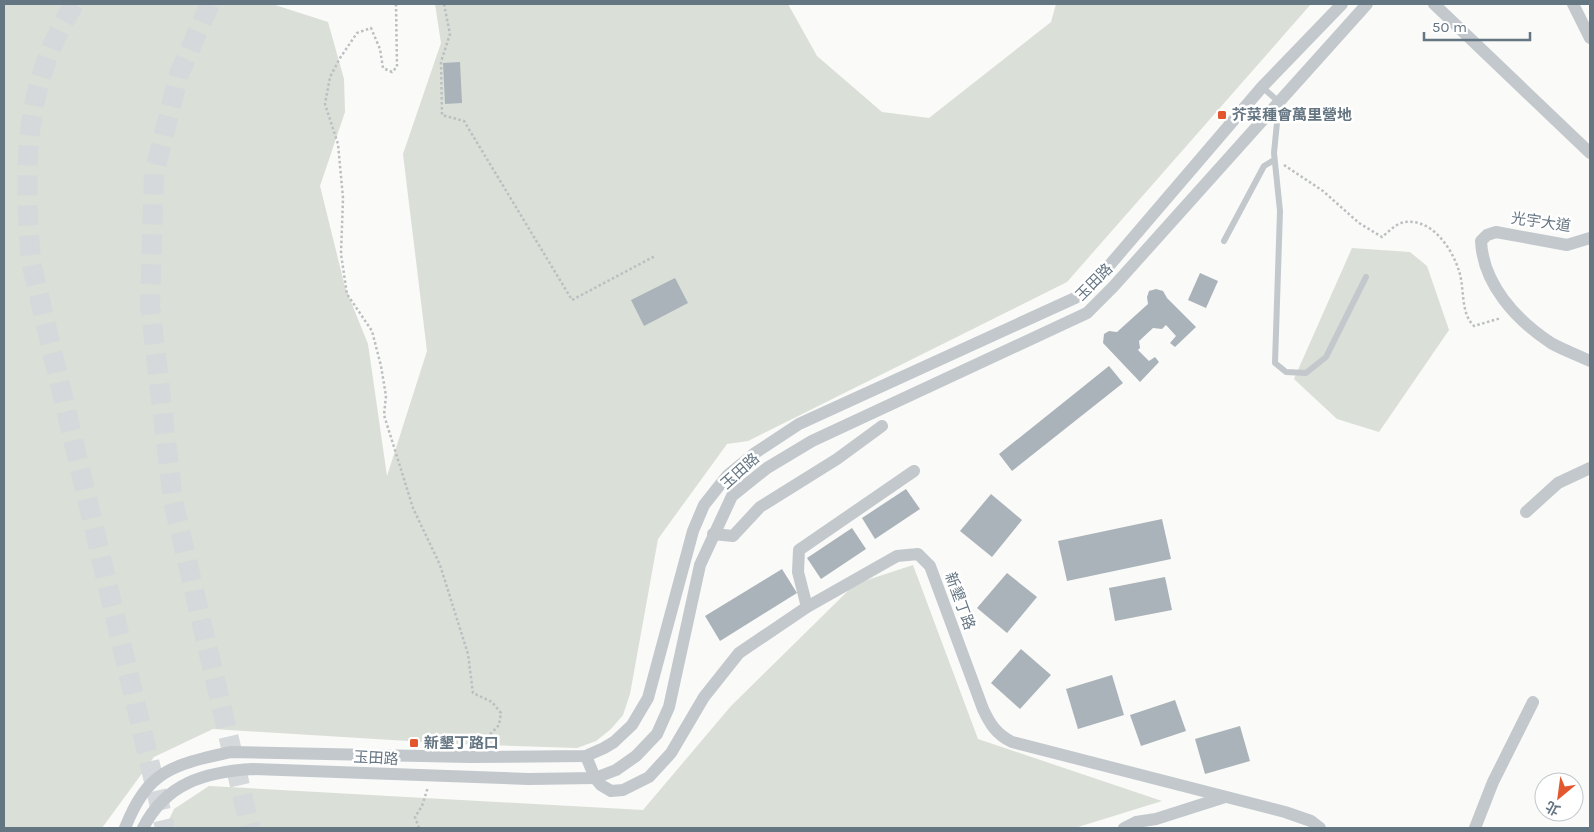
<svg xmlns="http://www.w3.org/2000/svg" width="1594" height="832" font-family="Karla,'Noto Sans TC',sans-serif">
<rect width="100%" height="100%" fill="#fafaf8"/>
<!-- green -->
<g fill="#dadfd7">
<polygon points="4,4 272,4 328,22 344,79 345,112 320,186 345,287 368,344 387,476 427,351 403,154 441,43 435,4 788,4 817,56 882,112 929,118 1051,22 1056,4 1311,4 1067,282 748,441 727,444 658,539 630,694 623,715 611,729 596,741 577,748 457,744 213,729 154,757 102,828 4,828"/>
<polygon points="1352,248 1410,252 1427,266 1449,330 1379,432 1337,419 1294,379"/>
<polygon points="913,565 978,739 1162,801 1075,828 165,828 174,809 209,786 643,810 731,706 855,584"/>
</g>
<!-- building -->
<g fill="#aab3b9">
<polygon points="460,62 462,103 445,104 443,63"/>
<polygon points="1200,273 1218,281 1206,308 1188,300"/>
<polygon points="675,278 688,303 644,326 631,300"/>
<polygon points="1156,289 1163,291 1167,298 1196,327 1175,347 1170,343 1176,336 1166,325 1162,329 1153,328 1139,341 1140,348 1138,350 1149,361 1155,357 1159,362 1140,382 1103,343 1104,334 1109,331 1117,332 1148,304 1147,297 1149,291"/>
<polygon points="1109,366 1123,383 1012,471 999,454"/>
<polygon points="906,489 920,509 875,539 862,518"/>
<polygon points="991,494 1022,520 992,557 960,531"/>
<polygon points="1162,519 1171,559 1067,581 1058,541"/>
<polygon points="852,528 866,549 821,579 807,558"/>
<polygon points="782,569 797,593 720,641 705,616"/>
<polygon points="1007,573 1037,597 1007,633 977,608"/>
<polygon points="1165,577 1172,610 1115,621 1109,588"/>
<polygon points="1021,649 1051,675 1020,709 991,683"/>
<polygon points="1112,675 1124,715 1078,729 1066,689"/>
<polygon points="1175,700 1186,731 1141,746 1130,715"/>
<polygon points="1240,726 1250,761 1205,774 1195,739"/>
</g>
<g fill="none" stroke-linecap="round" stroke-linejoin="round">
<!-- primary-tunnel -->
<g stroke="#d5d9db" stroke-width="20" stroke-dasharray="20 10" stroke-linecap="butt">
<path d="M74 4C22 89 24 167 31 262L165 828"/>
<polyline points="210,4 179,74 154,174 150,306 173,501 250,828"/>
</g>
<!-- path -->
<g stroke="#bbbfc2" stroke-width="2.5" stroke-dasharray="2.5 2.5" stroke-linecap="butt">
<polyline points="396,4 397,67 392,72 383,68 380,49 371,28 357,33 340,58 330,77 325,104 338,144 343,198 341,254 347,294 372,331 381,366 386,396 384,415 413,508 440,565 468,654 473,693 492,702 501,713 499,725 481,744"/>
<polyline points="444,4 450,34 441,62 442,115 464,121 572,300 655,256"/>
<path d="M1284 165 1323 191 1359 223 1382 237C1387 233 1395 225 1401 223 1430 215 1452 248 1459 271 1465 289 1460 313 1474 326L1501 318"/>
<polyline points="419,828 415,817 422,806 428,787"/>
</g>
<!-- service -->
<g stroke="#c3c8cc" stroke-width="6">
<polyline points="1262,87 1279,102 1274,153 1280,211 1275,363 1286,372 1306,373 1326,357 1366,277"/>
<polyline points="1224,241 1264,166 1274,160"/>
</g>
<!-- minor -->
<g stroke="#c3c8cc" stroke-width="12">
<polyline points="1434,4 1590,153"/>
<polyline points="1573,4 1590,38"/>
<path d="M1590 238 1567 245 1496 232 1487 235 1481 241C1483 284 1516 320 1551 343 1563 350 1578 355 1590 361"/>
<polyline points="1526,512 1558,483 1590,468"/>
<polyline points="713,534 733,536 760,507 837,459 882,426"/>
<polyline points="807,607 798,572 799,550 914,471"/>
<path d="M586 756 595 778 601 785 611 791 623 790 649 777 671 753 704 697 739 653 807 607 897 556 918 554 930 566 983 709C990 724 996 734 1012 742L1285 812 1311 821 1320 828"/>
<path d="M125 828C148 770 172 765 230 752L470 757 586 756 604 748 614 742 632 725 648 698 693 531 704 505 727 476 755 453 799 424 1075 298 1096 281 1262 87 1342 4"/>
<path d="M143 828C166 783 205 772 252 769L528 779 595 778 616 770 636 756 657 734 669 707 700 565 732 496 767 468 812 441 1087 313 1113 287 1367 4"/>
<polyline points="1124,828 1136,822 1156,819 1225,797"/>
<polyline points="1475,828 1493,782 1533,702"/>
</g>
</g>
<!-- markers -->
<g fill="#e4572e" stroke="#fff" stroke-width="2">
<rect x="1217" y="110" width="10" height="10" rx="2.5"/>
<rect x="409" y="738" width="10" height="10" rx="2.5"/>
</g>
<g text-anchor="middle" dominant-baseline="central" stroke-width="5" stroke-linejoin="round" paint-order="stroke">
<!-- poi labels -->
<g font-size="15" font-weight="bold" fill="#657683" stroke="#fff" text-anchor="start">
<text x="1232" y="115">芥菜種會萬里營地</text>
<text x="424" y="743">新墾丁路口</text>
</g>
<!-- street labels -->
<g font-size="15" fill="#657683" stroke="#fff">
<text transform="translate(1541 222) rotate(8)">光宇大道</text>
<text transform="translate(1094 282) rotate(-45)">玉田路</text>
<text transform="translate(740 471) rotate(-42)">玉田路</text>
<text transform="translate(960 601) rotate(70)">新墾丁路</text>
<text transform="translate(376 758) rotate(3)">玉田路</text>
</g>
</g>
<!-- border -->
<rect width="1594" height="832" fill="none" stroke="#657683" stroke-width="10"/>
<!-- north arrow -->
<g transform="translate(1559 797) rotate(209)"><circle r="24" fill="#ffffff" stroke="#c1c8cd"/>
<path d="M0-4L9 19L0 12L-9 19Z" fill="#e4572e"/>
<text y="-8" font-size="14" font-weight="bold" text-anchor="middle" fill="#657683">北</text>
</g>
<!-- scale -->
<path d="M1424 32v8h106v-8" fill="none" stroke="#657683" stroke-width="2.5"/>
<text x="1432" y="32" font-size="15" fill="#657683" stroke="#ffffff" stroke-width="4" paint-order="stroke">50 m</text>
</svg>
